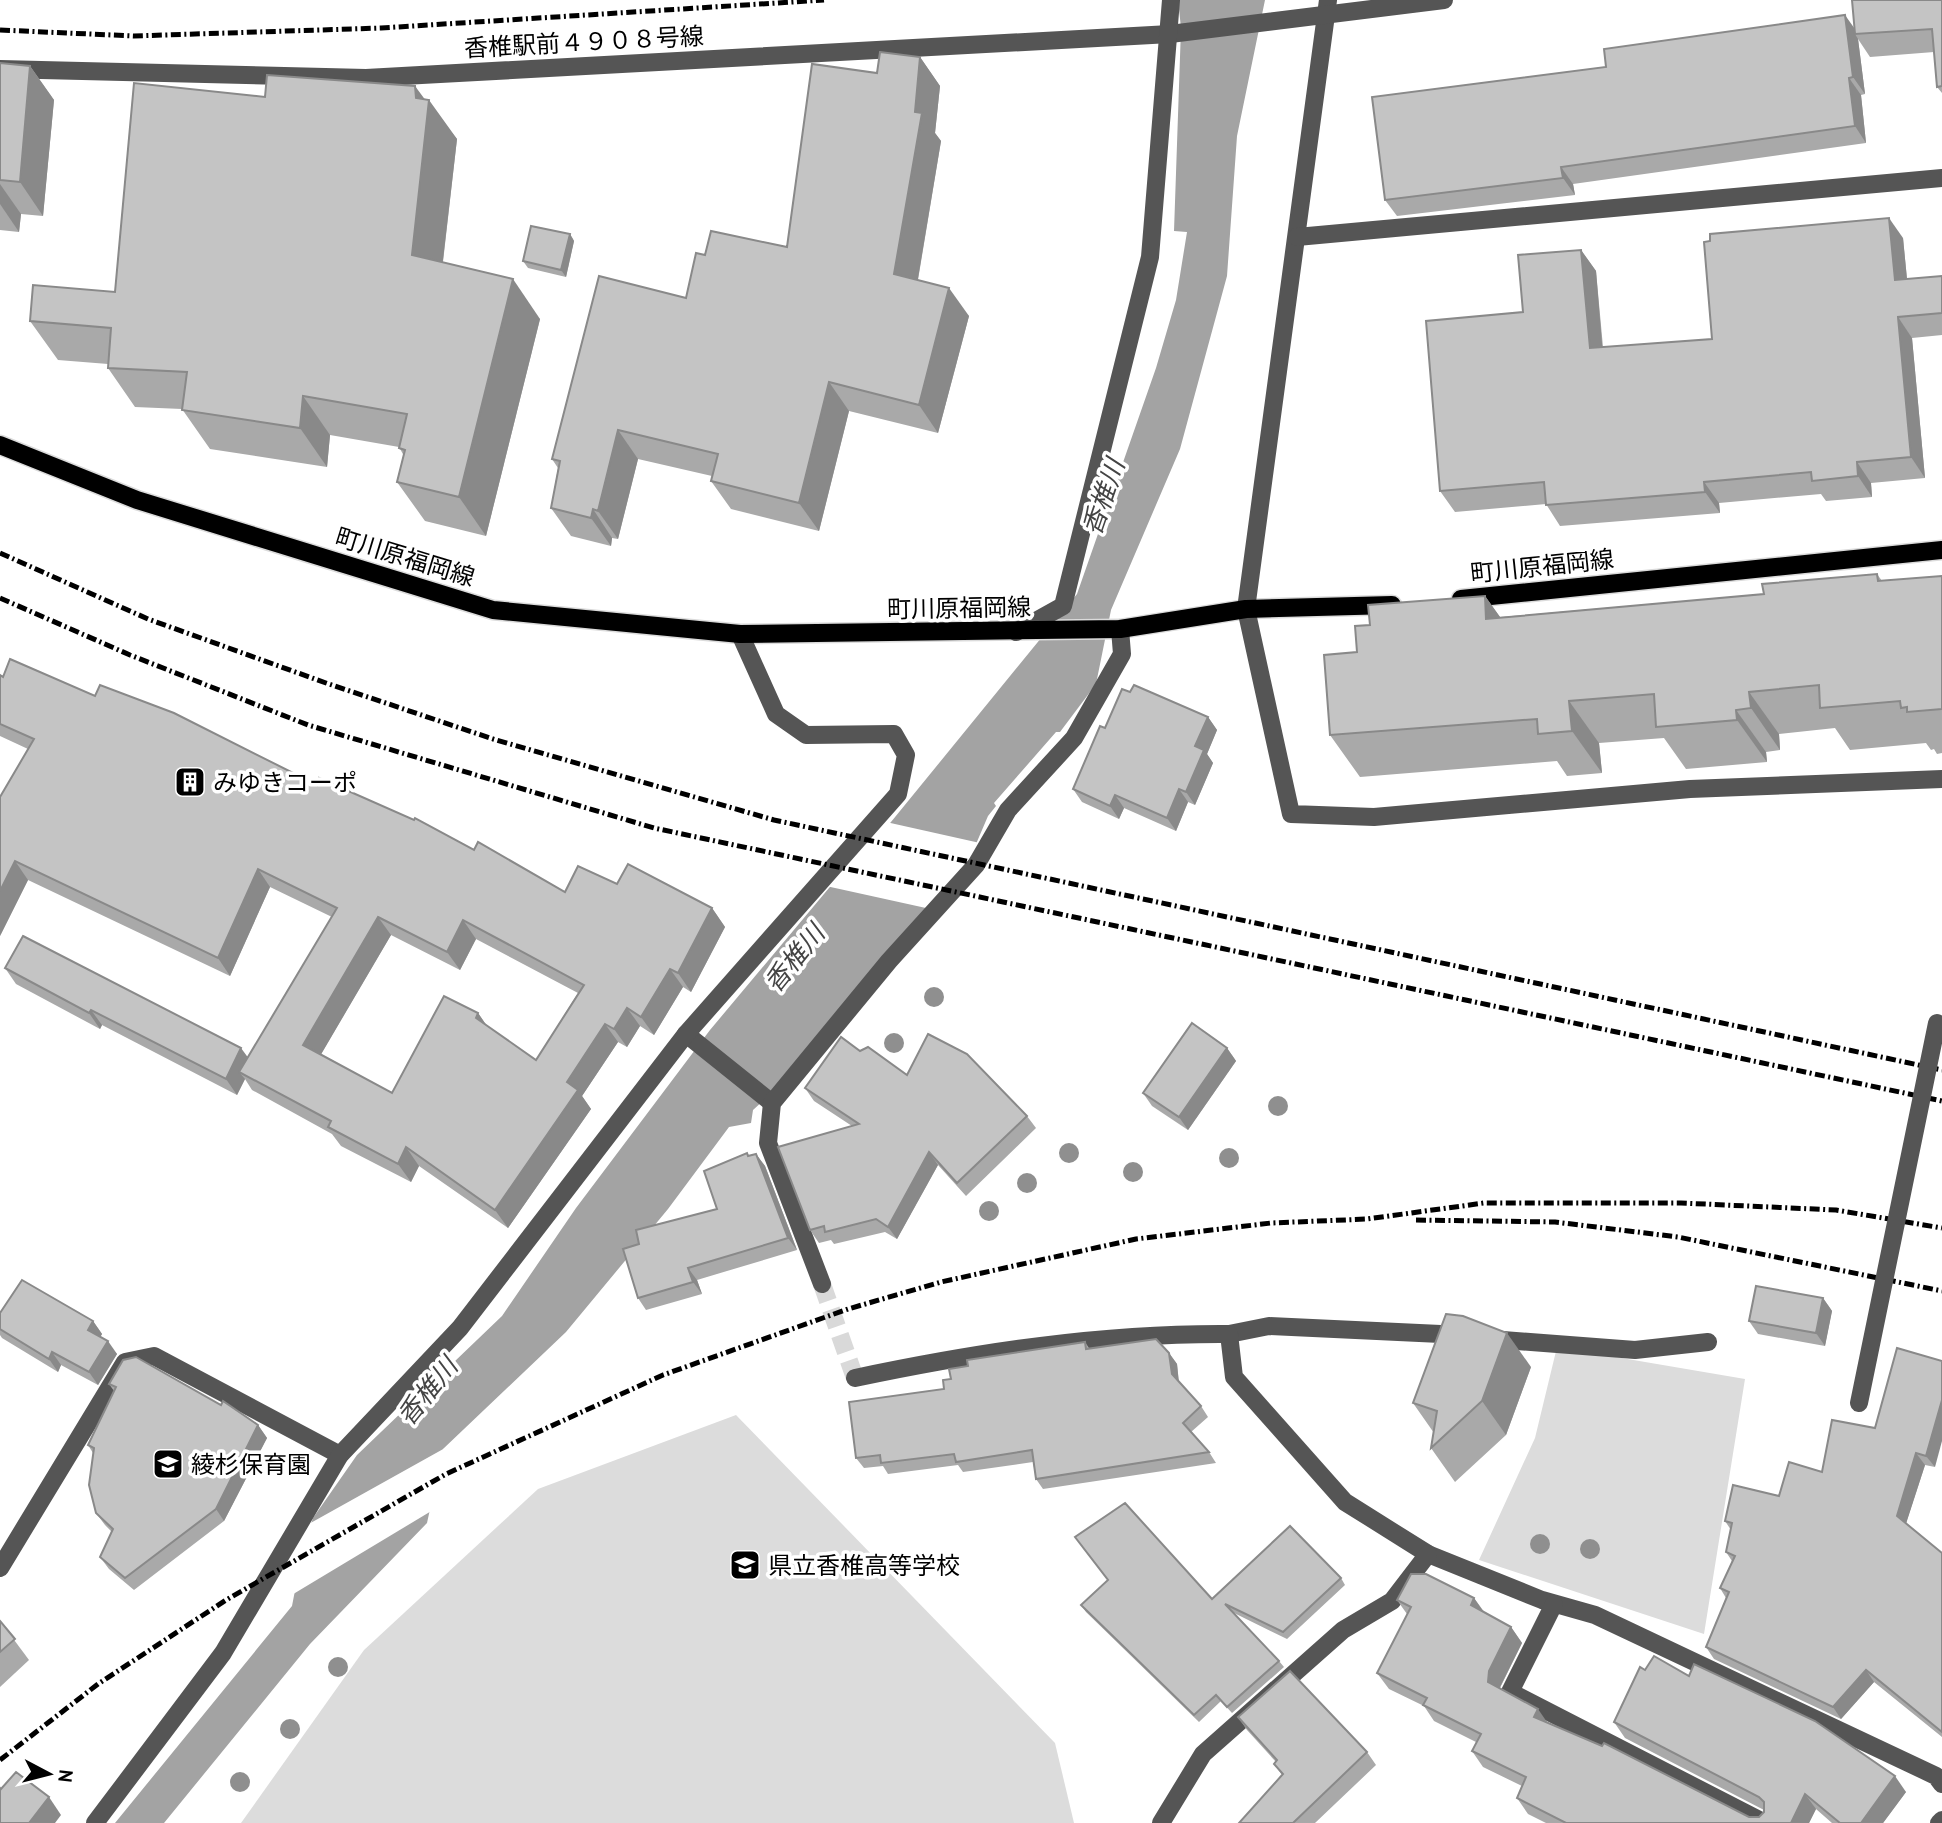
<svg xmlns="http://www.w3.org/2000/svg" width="1942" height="1823" font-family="'PT Sans','Noto Sans JP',sans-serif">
<rect width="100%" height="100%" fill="#fff"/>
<!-- green -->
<g fill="#dcdcdc">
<polygon points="1557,1347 1745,1379 1704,1634 1479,1560 1535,1438"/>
<polygon points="736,1415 1055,1743 1074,1823 241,1823 364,1650 538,1489"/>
</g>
<!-- water -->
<polygon fill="#a3a3a3" points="1178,0 1265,0 1237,136 1227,276 1180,449 1111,610 1096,684 1060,732 1056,732 994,803 996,806 988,816 964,872 774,1091 753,1110 751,1123 729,1127 668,1209 566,1332 443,1449 427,1523 310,1644 164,1823 115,1823 292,1606 304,1544 313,1518 357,1455 502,1316 576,1208 710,1030 829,888 891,822 1077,594 1156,368 1176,300 1187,232 1174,231 1181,28"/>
<!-- pier -->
<g fill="#fff">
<polygon points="886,822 980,843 935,910 826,886"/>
<polygon points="454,1443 446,1451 433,1510 290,1596 307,1525"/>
</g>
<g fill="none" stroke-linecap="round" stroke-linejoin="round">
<!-- minor-tunnel -->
<polyline stroke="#d9d9d9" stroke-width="18" stroke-dasharray="18 9" stroke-linecap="butt" points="822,1284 855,1378"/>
<!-- major casing -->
<g stroke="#dbdbdb" stroke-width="21">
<g id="major">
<polyline points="0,445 137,500 493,610 740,634 1120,629 1246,609 1392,605"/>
<polyline points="1461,599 1942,550"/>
</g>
</g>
<!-- minor -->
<g stroke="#555" stroke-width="18">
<polyline points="1328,0 1246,609 1291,814 1374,817 1690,789 1942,779"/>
<polyline points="0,69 366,78 1170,34 1444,0"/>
<polyline points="1297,237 1942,178"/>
<polyline points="1016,632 1063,606 1150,257 1171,0"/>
<polyline points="686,1034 772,1103"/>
<polyline points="822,1284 768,1143 772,1103 889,961 976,865 1008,810 1074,738 1122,654 1120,629"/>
<polyline points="1229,1334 1269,1326 1462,1335"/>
<polyline points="1490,1339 1635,1350 1708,1342"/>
<path d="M855 1378C978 1352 1103 1333 1229 1334L1234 1377 1345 1502 1428 1554 1542 1600 1595 1615 1936 1776 1942 1784"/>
<polyline points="0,1568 125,1362 154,1356 340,1455"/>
<polyline points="1554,1604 1510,1692 1765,1823"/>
<polyline points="95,1823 223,1653 340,1455 460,1328 686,1034 898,794 906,755 894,734 806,735 776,714 740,634"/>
<polyline points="1161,1823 1203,1754 1343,1630 1392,1601 1428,1554"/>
<polyline points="1939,1823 1942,1820"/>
</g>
<!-- major -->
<use href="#major" stroke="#000" stroke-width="18"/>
<!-- rail -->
<g stroke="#000" stroke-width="5" stroke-dasharray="10 3.5 2 3.5" stroke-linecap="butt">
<polyline points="0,30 134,36 381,28 824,0"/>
<polyline points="0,553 148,619 326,683 493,739 774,820 1942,1070"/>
<polyline points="0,598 130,655 308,725 654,828 1942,1101"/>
<polyline points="1416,1220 1555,1222 1678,1237 1942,1291"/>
<polyline points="0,1760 98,1684 226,1600 446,1474 663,1375 848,1309 941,1282 1136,1239 1271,1223 1367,1219 1484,1203 1681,1203 1836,1210 1942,1228"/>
</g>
<!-- minor-bridge -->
<polyline stroke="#555" stroke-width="18" points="1859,1403 1937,1023"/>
</g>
<!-- trees -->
<g fill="#8f8f8f">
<circle cx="934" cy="997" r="10"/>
<circle cx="894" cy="1043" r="10"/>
<circle cx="1278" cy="1106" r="10"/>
<circle cx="1069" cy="1153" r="10"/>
<circle cx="1229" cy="1158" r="10"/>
<circle cx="1133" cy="1172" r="10"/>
<circle cx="1027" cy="1183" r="10"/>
<circle cx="989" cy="1211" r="10"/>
<circle cx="1540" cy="1544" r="10"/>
<circle cx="1590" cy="1549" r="10"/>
<circle cx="338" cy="1667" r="10"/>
<circle cx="290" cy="1729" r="10"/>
<circle cx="240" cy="1782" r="10"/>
</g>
<!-- wall -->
<g fill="#a9a9a9" fill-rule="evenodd">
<polygon points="1942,0 1942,93 1937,87 1934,52 1870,57 1858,39 1865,94 1861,95 1866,143 1573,184 1575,195 1397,216 1385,200 1606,67 1854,28"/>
<polygon points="920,57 940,86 935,133 941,141 918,280 969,316 938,433 849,411 819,531 731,509 711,481 712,476 638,459 618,539 612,538 611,546 571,536 551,508 558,468 552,459 686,298 705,255 787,247 877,73"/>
<polygon points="0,63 30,66 54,100 43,216 21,214 19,232 0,230"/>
<polygon points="424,99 457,139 443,262 540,319 486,536 425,521 397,482 404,456 399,447 330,435 327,467 210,449 182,409 135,407 108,368 108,364 58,360 30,321 115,292"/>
<polygon points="570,234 574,241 566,277 528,268 523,261"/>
<polygon points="1903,238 1907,279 1942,276 1942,335 1912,338 1925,478 1871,483 1872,497 1826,501 1821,494 1719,503 1720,513 1560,526 1546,504 1455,512 1440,491 1523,312 1581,250 1596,271 1603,347 1712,339"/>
<polygon points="1877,574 1882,581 1942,576 1942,753 1937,754 1934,749 1931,750 1926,743 1850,750 1835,728 1779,734 1780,750 1766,752 1767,762 1686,769 1664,738 1599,743 1602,773 1567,776 1557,761 1360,777 1330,735 1357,652 1485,596 1500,617 1764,594"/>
<path d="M0 675 95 696 317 785 474 850 565 892 617 884 712 908 725 927 691 992 683 987 654 1035 640 1026 627 1047 618 1042 582 1096 591 1109 508 1228 419 1166 411 1182 341 1146 332 1134 252 1090 245 1079 237 1095 102 1025 100 1029 16 984 5 968 248 1057 332 917 270 887 230 976 28 880 0 936 28 749 0 736ZM391 935 460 970 476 939 578 993 536 1060 487 1026 478 1013 392 1093 321 1054Z"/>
<polygon points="1130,692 1208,717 1217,730 1207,754 1213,763 1195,805 1188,802 1176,831 1124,808 1119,819 1082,802 1073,789 1105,728"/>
<polygon points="1227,1048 1236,1061 1188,1130 1152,1106 1143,1093"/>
<polygon points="860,1051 907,1075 1027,1116 1036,1128 966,1196 938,1165 897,1239 885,1232 834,1244 831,1240 819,1243 810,1230 852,1126 814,1101 805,1088"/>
<polygon points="747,1153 749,1156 756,1154 765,1166 797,1250 697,1280 702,1294 646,1310 638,1298 639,1244 717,1209"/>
<polygon points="1823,1298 1832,1311 1825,1346 1758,1334 1749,1321"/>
<polygon points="0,1313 93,1321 102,1334 100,1337 117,1354 98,1385 61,1365 58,1372 2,1338 0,1335"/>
<polygon points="1085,1342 1089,1348 1169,1353 1177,1364 1179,1382 1201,1406 1208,1417 1191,1432 1209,1452 1216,1463 1043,1489 1036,1479 1033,1462 963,1472 958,1465 888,1474 883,1466 864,1468 856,1458 944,1389 951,1379"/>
<polygon points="1897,1348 1935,1467 1925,1465 1906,1523 1942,1553 1942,1737 1874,1682 1841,1719 1714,1659 1706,1647 1726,1598 1720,1588 1732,1561 1726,1552 1731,1530 1725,1521 1779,1496 1822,1472 1875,1428"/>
<polygon points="1531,1367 1506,1435 1455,1482 1431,1448 1434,1433 1413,1403"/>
<polygon points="109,1384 258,1425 267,1438 224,1521 134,1590 109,1569 100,1557 112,1532 105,1525 96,1513 93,1453 88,1445 114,1391"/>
<polygon points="1341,1578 1345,1585 1287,1639 1232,1612 1279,1661 1284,1667 1232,1713 1221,1701 1199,1722 1086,1612 1081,1605 1212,1599"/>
<polygon points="1474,1598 1485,1613 1511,1627 1522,1643 1500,1688 1547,1722 1749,1817 1759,1817 1764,1812 1764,1810 1625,1738 1614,1722 1645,1670 1689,1676 1906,1792 1883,1823 1832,1823 1816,1809 1809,1823 1546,1823 1528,1814 1517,1798 1522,1786 1483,1767 1472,1751 1476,1742 1434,1721 1424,1706 1389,1689 1377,1673 1407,1614 1397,1600"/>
<polygon points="0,1621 29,1660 0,1687"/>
<polygon points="1238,1717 1367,1752 1376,1765 1315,1823 1239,1823 1282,1775 1274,1764 1276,1762 1247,1730"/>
</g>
<!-- shaded-wall -->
<g fill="#898989">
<polygon points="1845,15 1857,32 1855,34 1858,39 1865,94 1853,77"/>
<polygon points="920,57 940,86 935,133 941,141 914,302 894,274 915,112"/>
<polygon points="30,66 54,100 43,216 20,182"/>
<polygon points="1849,78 1861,95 1866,143 1855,126"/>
<polygon points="415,86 429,105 429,100 457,139 439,294 412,255 416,98"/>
<polygon points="1561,167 1573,184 1575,195 1563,178"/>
<polygon points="0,184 21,214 19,232 0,204"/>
<polygon points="1889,218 1903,238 1909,300 1895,280"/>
<polygon points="570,234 574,241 566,277 561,270"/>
<polygon points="1581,250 1596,271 1604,368 1590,348"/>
<polygon points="513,279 540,319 486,536 459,497"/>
<polygon points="949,288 969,316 938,433 919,405"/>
<polygon points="1898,317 1912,338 1925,478 1911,457"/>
<polygon points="829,382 849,411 819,531 799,503"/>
<polygon points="303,396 330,435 327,467 300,428"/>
<polygon points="618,430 638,459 618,539 598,511"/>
<polygon points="1857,462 1871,483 1872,497 1858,476"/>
<polygon points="1704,482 1719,503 1720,513 1705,492"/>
<polygon points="593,509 612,538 611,546 591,518"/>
<polygon points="1485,596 1515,638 1486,619"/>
<polygon points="1749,692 1779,734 1780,750 1751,708"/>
<polygon points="1569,701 1599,743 1602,773 1572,731"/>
<polygon points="1736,710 1766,752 1767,762 1737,720"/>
<polygon points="1208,717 1217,730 1207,754 1213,763 1195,805 1186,792 1195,746"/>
<polygon points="1179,789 1188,802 1176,831 1167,818"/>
<polygon points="1115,795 1124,808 1119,819 1110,806"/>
<polygon points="15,861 28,880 0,936 0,891"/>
<polygon points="258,869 270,887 230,976 218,958"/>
<polygon points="712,908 725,927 691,992 678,973"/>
<polygon points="378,917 391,935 316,1063 303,1045"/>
<polygon points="463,920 476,939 460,970 447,952"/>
<polygon points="670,969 683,987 654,1035 641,1017"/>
<polygon points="627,1008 640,1026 627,1047 614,1029"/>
<polygon points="91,1010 102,1025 100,1029 89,1013"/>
<polygon points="478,1013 491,1032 476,1018"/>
<polygon points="605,1024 618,1042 582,1096 591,1109 508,1228 495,1210 567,1082"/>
<polygon points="241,1048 252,1063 239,1072 245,1079 237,1095 226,1079"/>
<polygon points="1227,1048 1236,1061 1188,1130 1179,1117"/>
<polygon points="406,1147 419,1166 411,1182 398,1164"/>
<polygon points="929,1152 938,1165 897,1239 888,1227"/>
<polygon points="756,1154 765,1166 797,1250 788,1238"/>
<polygon points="688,1268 697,1280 702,1294 693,1282"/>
<polygon points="1823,1298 1832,1311 1825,1346 1816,1333"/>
<polygon points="93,1321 102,1334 97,1343 88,1330"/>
<polygon points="1507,1333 1531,1367 1506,1435 1482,1401"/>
<polygon points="108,1341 117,1354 98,1385 89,1372"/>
<polygon points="52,1352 61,1365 58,1372 49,1359"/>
<polygon points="1169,1353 1177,1364 1179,1385 1172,1374"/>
<polygon points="1942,1400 1942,1441 1935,1467 1926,1456"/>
<polygon points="258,1425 267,1438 224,1521 216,1509"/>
<polygon points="1916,1453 1925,1465 1905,1527 1897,1516"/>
<polygon points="1474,1598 1485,1614 1471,1605"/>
<polygon points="1511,1627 1522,1643 1500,1687 1499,1698 1488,1682 1489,1671"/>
<polygon points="1866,1670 1874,1682 1841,1719 1833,1707"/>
<polygon points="1538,1709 1549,1725 1534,1717"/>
<polygon points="1895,1776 1906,1792 1883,1823 1861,1823"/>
<polygon points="1805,1794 1816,1809 1809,1823 1791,1823"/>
<polygon points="49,1797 61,1815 55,1823 29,1823"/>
</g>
<!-- building -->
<g fill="#c4c4c4" stroke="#898989" stroke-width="2" fill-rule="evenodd">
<polygon points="1852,0 1942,0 1942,86 1937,87 1932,29 1855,34"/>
<polygon points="1845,15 1853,77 1849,78 1855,126 1561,167 1563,178 1385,200 1372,97 1606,67 1604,49"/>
<polygon points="880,52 920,57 915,112 922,113 894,274 949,288 919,405 829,382 799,503 711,481 718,454 618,430 598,511 593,509 591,518 551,508 560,461 552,459 599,276 686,298 696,253 705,255 711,231 787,247 812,64 877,73"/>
<polygon points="0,63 30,66 20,182 0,180"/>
<polygon points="267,75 415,86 416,98 429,100 412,255 513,279 459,497 397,482 405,450 399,448 407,414 303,396 300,428 182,410 187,372 108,368 111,328 30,321 33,285 115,292 134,83 265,97"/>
<polygon points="1889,218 1895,280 1942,276 1942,313 1898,317 1911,457 1857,462 1858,476 1812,481 1811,472 1704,482 1705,492 1546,505 1544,482 1440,491 1426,321 1523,312 1518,255 1581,250 1590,348 1712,339 1704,242 1710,241 1710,234"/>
<polygon points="531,226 570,234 561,270 523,261"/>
<polygon points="1877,574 1878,581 1942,576 1942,709 1907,712 1907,707 1901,708 1900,701 1820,708 1819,685 1749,692 1751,708 1736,710 1737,720 1656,727 1654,694 1569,701 1572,731 1538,734 1537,719 1330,735 1324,655 1357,652 1355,626 1370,625 1368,605 1485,596 1486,619 1764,594 1762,584"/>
<path d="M10 659 95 696 100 685 174 713 317 785 319 778 414 820 415 818 474 850 478 842 565 892 578 866 617 884 628 864 712 908 678 973 670 969 641 1017 627 1008 614 1029 605 1024 567 1082 578 1090 495 1210 406 1147 398 1164 328 1127 331 1121 239 1072 337 908 258 869 218 958 15 861 0 891V797L34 739 0 724V675L3 677ZM378 917 447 952 463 920 584 985 536 1060 476 1018 478 1013 444 996 392 1093 303 1045Z"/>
<polygon points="1134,685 1208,717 1195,746 1204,750 1186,792 1179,789 1167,818 1115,795 1110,806 1073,789 1100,726 1105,728 1122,689 1130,692"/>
<polygon points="23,936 241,1048 226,1079 91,1010 89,1013 5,968"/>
<polygon points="1192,1023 1227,1048 1179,1117 1143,1093"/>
<polygon points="928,1034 967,1054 1027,1116 957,1183 929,1152 888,1227 876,1219 825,1232 824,1226 810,1230 778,1147 859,1124 805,1088 841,1037 860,1051 868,1047 907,1075"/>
<polygon points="747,1153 748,1156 756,1154 788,1238 688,1268 693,1282 638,1298 623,1249 639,1244 636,1230 717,1209 704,1171"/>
<polygon points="22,1280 93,1321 88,1330 108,1341 89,1372 52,1352 49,1359 0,1329 0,1313"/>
<polygon points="1756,1286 1823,1298 1816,1333 1749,1321"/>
<polygon points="1446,1314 1463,1316 1507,1333 1482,1401 1431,1448 1437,1411 1413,1403"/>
<polygon points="1156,1339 1169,1353 1172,1374 1201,1406 1183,1423 1209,1452 1036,1479 1032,1450 956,1462 954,1454 881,1463 880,1455 856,1458 849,1402 944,1389 943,1380 951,1379 949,1369 968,1366 967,1360 1085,1342 1086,1349"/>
<polygon points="1897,1348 1942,1361 1942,1400 1926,1456 1916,1453 1897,1516 1942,1553 1942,1732 1866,1670 1833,1707 1706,1647 1729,1592 1720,1588 1735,1556 1726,1552 1732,1523 1725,1521 1733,1485 1779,1496 1789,1462 1822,1472 1832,1420 1875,1428"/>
<polygon points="136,1357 221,1405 223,1401 258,1425 216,1509 125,1578 100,1557 113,1529 96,1513 89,1485 94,1448 88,1445 116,1387 109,1384 123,1360"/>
<polygon points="1125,1503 1212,1599 1290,1526 1341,1578 1283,1632 1225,1604 1279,1661 1227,1707 1216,1695 1194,1715 1081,1605 1108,1580 1075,1537"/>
<polygon points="1411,1574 1426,1574 1474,1598 1471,1605 1511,1627 1489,1671 1488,1682 1538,1709 1534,1717 1602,1746 1604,1743 1749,1817 1759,1817 1764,1812 1764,1802 1759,1797 1614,1722 1640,1667 1645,1670 1654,1656 1689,1676 1694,1664 1815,1721 1895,1776 1861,1823 1840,1823 1805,1794 1791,1823 1566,1823 1517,1798 1526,1777 1472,1751 1481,1734 1423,1705 1427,1698 1377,1673 1411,1607 1397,1600"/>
<polygon points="0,1621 15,1639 0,1652"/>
<polygon points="1290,1671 1367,1752 1293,1823 1239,1823 1283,1774 1274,1764 1277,1760 1238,1717"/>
<polygon points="16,1772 49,1797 29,1823 0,1823 0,1788 1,1789"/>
</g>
<!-- icons -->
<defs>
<g id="building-square" transform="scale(1.575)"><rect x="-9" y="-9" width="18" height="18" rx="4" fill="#000" stroke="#fff"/><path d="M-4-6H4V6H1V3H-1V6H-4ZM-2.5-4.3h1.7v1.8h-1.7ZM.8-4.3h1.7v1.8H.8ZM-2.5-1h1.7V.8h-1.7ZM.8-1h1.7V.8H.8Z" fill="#fff"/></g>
<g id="school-square" transform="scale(1.575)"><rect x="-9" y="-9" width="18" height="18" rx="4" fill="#000" stroke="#fff"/><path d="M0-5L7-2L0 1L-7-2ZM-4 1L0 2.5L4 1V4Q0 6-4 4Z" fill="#fff"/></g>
</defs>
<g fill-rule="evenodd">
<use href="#building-square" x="190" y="782"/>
<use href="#school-square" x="168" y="1464"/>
<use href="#school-square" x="745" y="1565"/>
</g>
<g text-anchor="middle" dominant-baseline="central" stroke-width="7" stroke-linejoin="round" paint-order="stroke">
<!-- street labels -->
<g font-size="24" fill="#000" stroke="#fff">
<text transform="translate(584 42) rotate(-3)">香椎駅前４９０８号線</text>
<text transform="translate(405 557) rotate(17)">町川原福岡線</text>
<text transform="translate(1542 566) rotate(-6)">町川原福岡線</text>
<text transform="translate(959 608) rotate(-1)">町川原福岡線</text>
</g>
<!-- poi labels -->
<g font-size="24" fill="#000" stroke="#fff" text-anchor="start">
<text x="213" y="782">みゆきコーポ</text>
<text x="191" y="1464">綾杉保育園</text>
<text x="768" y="1565">県立香椎高等学校</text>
</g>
<!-- water labels -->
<g font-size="26" font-style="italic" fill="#444" stroke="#fff">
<text transform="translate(1103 497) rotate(-71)">香椎川</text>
<text transform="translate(794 958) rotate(-51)">香椎川</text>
<text transform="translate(427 1391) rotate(-51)">香椎川</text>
</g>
</g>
<!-- north arrow -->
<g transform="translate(49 1774) rotate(97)" stroke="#ffffff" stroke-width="5" paint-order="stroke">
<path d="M0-5L12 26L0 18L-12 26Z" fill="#000000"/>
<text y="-10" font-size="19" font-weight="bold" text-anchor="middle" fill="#000000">N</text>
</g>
</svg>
